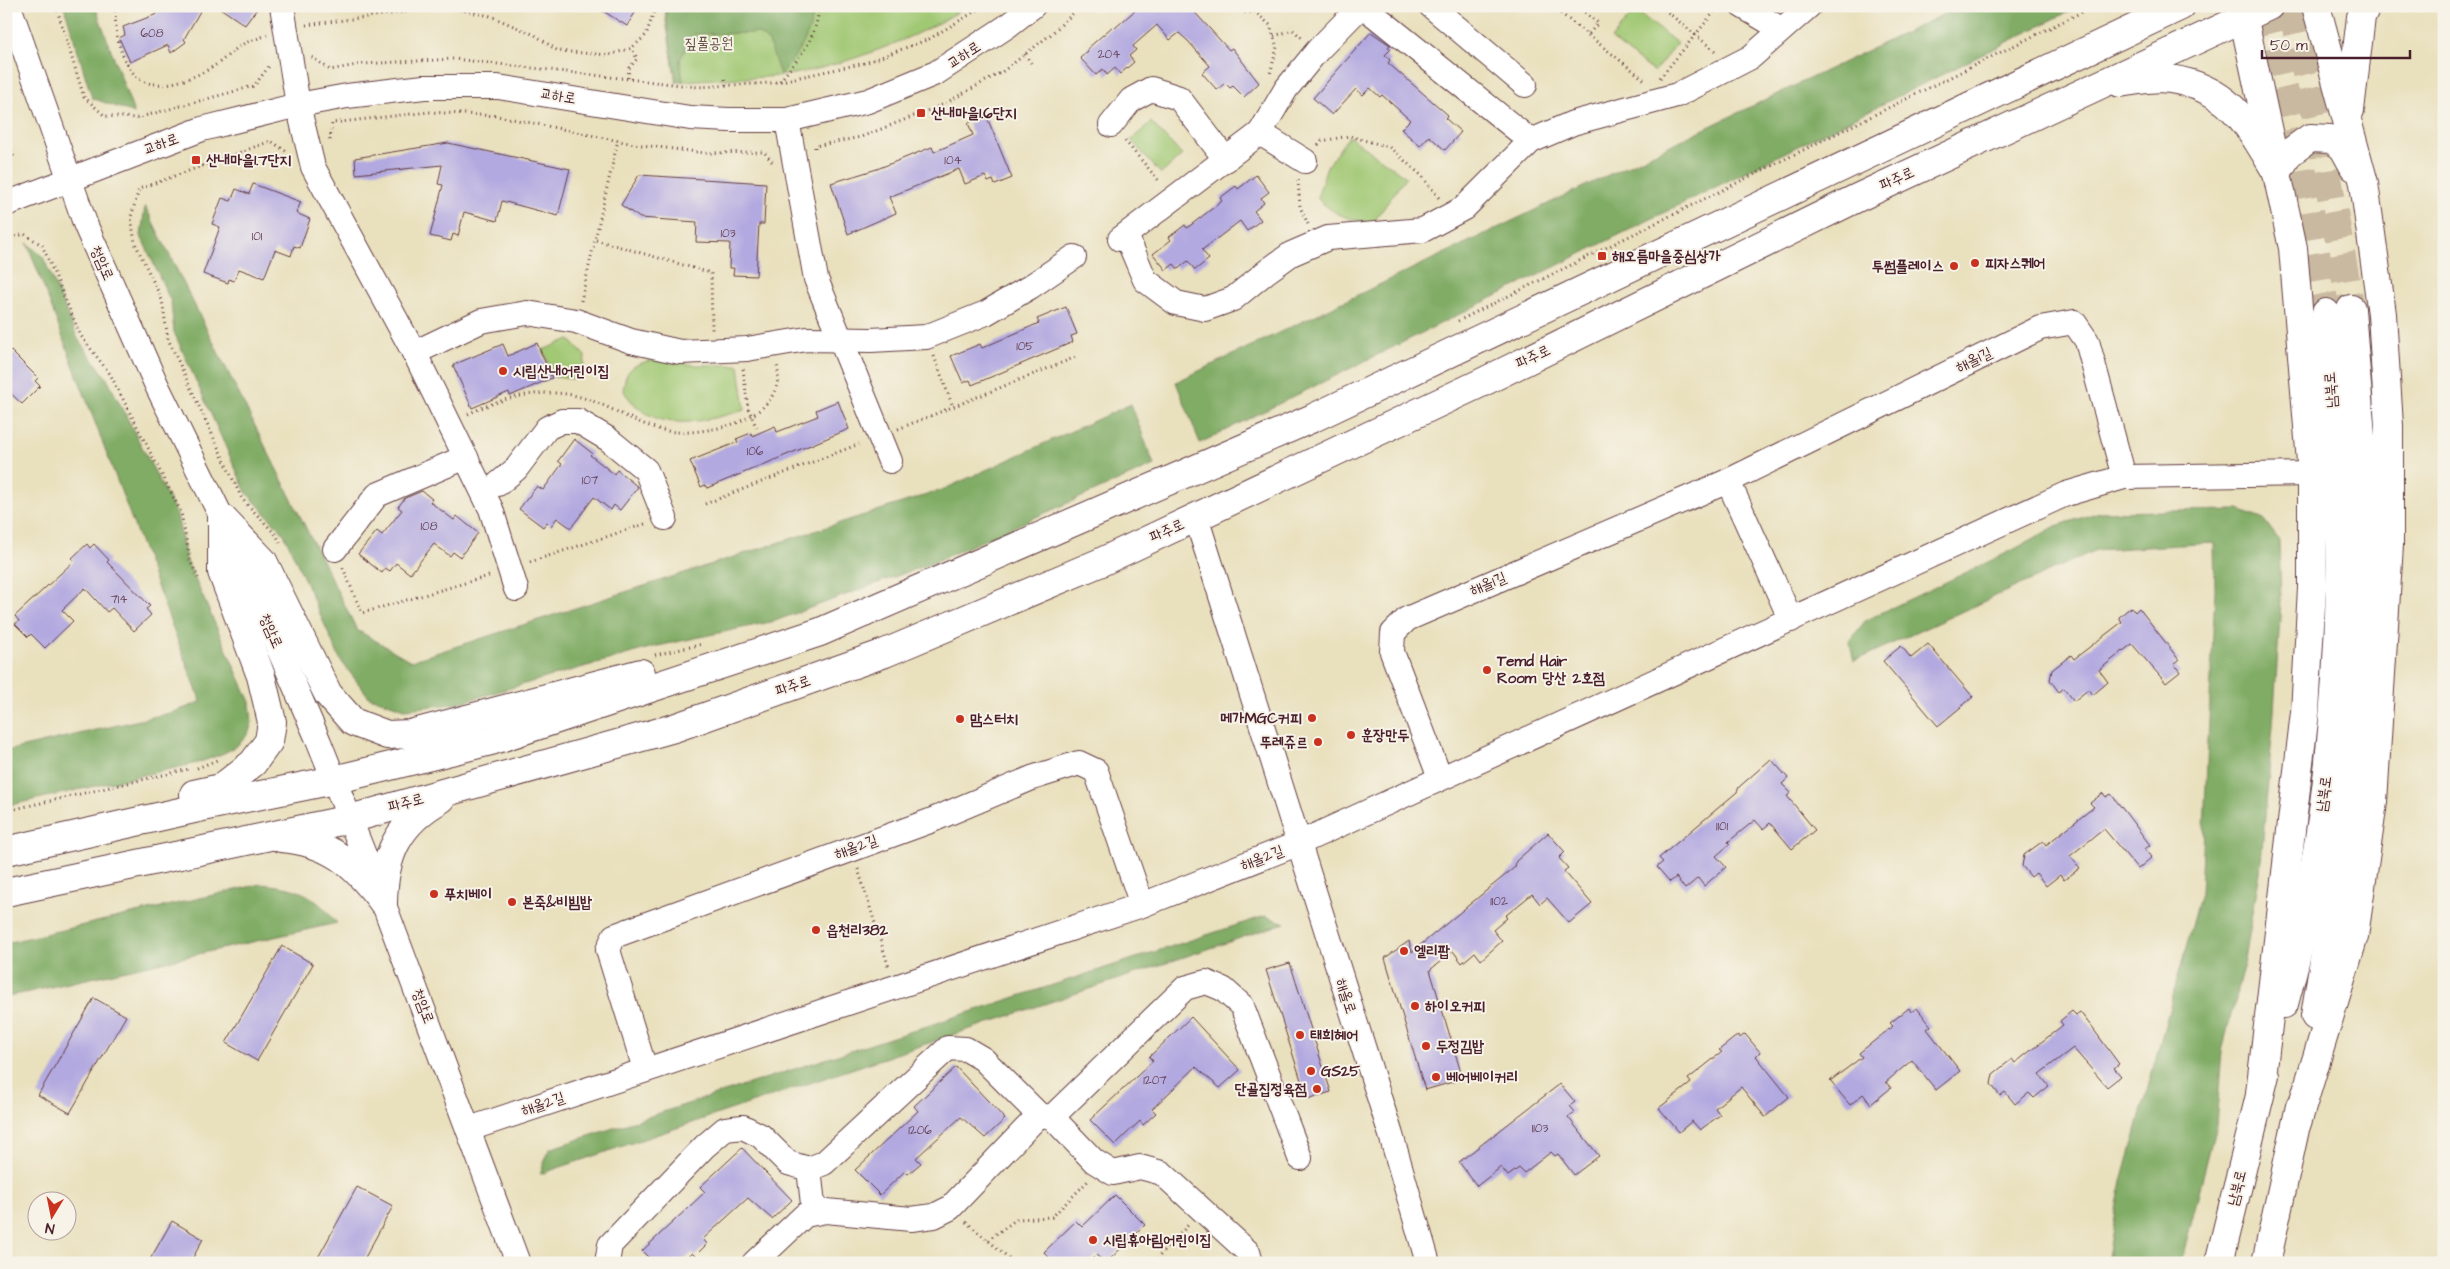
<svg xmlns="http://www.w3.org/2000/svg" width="2450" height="1269" font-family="'Architects Daughter','Poor Story',sans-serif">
<rect width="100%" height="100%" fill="#f7f3e8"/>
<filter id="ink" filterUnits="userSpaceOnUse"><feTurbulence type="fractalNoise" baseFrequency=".02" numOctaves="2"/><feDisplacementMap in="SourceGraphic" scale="10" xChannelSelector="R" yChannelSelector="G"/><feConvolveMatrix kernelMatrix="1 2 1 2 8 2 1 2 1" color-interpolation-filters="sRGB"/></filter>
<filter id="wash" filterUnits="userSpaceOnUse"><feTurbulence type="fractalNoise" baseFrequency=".0096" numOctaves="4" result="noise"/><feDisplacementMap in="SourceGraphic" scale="20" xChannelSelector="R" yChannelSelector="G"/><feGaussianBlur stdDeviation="1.12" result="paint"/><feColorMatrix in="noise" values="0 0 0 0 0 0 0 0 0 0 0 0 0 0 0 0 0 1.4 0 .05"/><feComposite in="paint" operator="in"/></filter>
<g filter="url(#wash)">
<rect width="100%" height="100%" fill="#e9e0bd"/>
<!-- green -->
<g fill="#a1c873" stroke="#76744f">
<path d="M667 6H968C918 38 838 69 779 76 745 79 710 78 676 82L665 15Z"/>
<polygon points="1635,10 1677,43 1654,72 1611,39"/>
<polygon points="1151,122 1182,155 1161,174 1131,140"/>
<path d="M1349 136 1406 177 1373 223C1349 220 1334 215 1317 198L1327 166Z"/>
<polygon points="569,339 585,356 584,369 575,379 554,377 543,350"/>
<path d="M655 359 695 365H739L745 410C700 422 653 437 623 390 626 367 633 365 655 359Z"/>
</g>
<!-- forest -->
<g fill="#80ac65" stroke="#656648">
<polygon points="64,6 95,6 134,113 92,98"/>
<path d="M668 6H814C812 35 798 54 780 75L769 42 758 33 695 34 680 59 683 81 676 82 666 16Z"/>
<polygon points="1961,6 2080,6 1200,443 1176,382"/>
<polygon points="145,206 357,630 411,661 942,490 1131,404 1154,465 932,563 775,621 653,647 455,704 405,709 369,697 341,661 284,534 246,492 174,332 171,302 141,236"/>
<path d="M27 243 43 257 78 339 106 377 177 515 186 559 250 702C250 709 253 720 251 726 244 749 217 756 197 763L6 806V751L174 712 201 702Z"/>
<polygon points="2239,510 2264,520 2279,540 2281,602 2273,726 2260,872 2245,959 2222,1051 2216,1125 2181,1263 2107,1263 2119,1193 2201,893 2215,590 2214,543 2096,550 1854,661 1849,641 1866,620 2011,551 2056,526 2100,512"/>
<path d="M261 884C301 888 312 893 337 923L6 997V943Z"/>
<polygon points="1265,916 1285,923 540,1174 549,1149"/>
</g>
<g id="blocks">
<!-- building -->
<g fill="#b2a9e0">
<polygon points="161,6 203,6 184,39 186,42 171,53 168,45 130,62 119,38 125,35 123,27 157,14"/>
<polygon points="217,6 259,6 245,25"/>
<polygon points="595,6 639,6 627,26"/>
<polygon points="1140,6 1189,6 1229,50 1232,48 1259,83 1244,97 1233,86 1230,88 1225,83 1217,90 1202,73 1210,66 1188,41 1179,33 1170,40 1157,25 1133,46 1136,50 1129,56 1134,62 1120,74 1115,68 1107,75 1103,69 1096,75 1080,58 1088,51 1087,49 1113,26 1115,28"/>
<polygon points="1371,32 1390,45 1388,47 1391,49 1385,55 1390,60 1388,63 1448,115 1445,118 1461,132 1445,150 1429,136 1420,146 1401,129 1410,120 1382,95 1380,97 1370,88 1363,95 1356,89 1332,115 1313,98"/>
<polygon points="986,115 1012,178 995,185 993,180 988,182 985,176 965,184 959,169 889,197 896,213 848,234 831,183 877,169 932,147 934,152 973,135 968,123"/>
<polygon points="448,143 570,169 558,216 502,201 497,221 464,212 458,236 453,234 451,241 430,236 443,185 438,184 442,165 356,174 355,158"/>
<polygon points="639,175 766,183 764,224 759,224 756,276 733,275 734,268 729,268 730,243 696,242 697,222 640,218 621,205"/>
<polygon points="1256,175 1269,192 1261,198 1264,203 1254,211 1261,220 1247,231 1240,221 1202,250 1209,259 1195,270 1188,261 1178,269 1174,264 1166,270 1153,254 1171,240 1169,237 1185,225 1187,228 1222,201 1220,198 1236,186 1238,189"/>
<polygon points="253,184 301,202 296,213 310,219 300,248 294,246 291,256 275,250 264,278 239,269 234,281 229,279 228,283 203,274 220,227 212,224 222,198 231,201 236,189 249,194"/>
<polygon points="1066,307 1077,334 1071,336 1073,342 972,385 970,380 963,383 951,356 980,344 982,348 1039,323 1037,319"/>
<polygon points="537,343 552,378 510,396 509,392 472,408 453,365 503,344 508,356"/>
<polygon points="6,346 38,378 35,381 40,386 22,404 6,389"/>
<polygon points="838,401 849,429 707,488 705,485 701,487 690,461 738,442 736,439 751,433 752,436 775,426 777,432 818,416 816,410"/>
<polygon points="574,439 592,453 590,455 614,474 617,470 638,487 620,510 614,505 611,510 594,497 571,528 557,518 551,526 547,522 543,527 519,509 537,486 543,490 562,464 558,461"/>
<polygon points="422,491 432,499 430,502 454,520 457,516 478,533 460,557 453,552 450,556 434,544 410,574 396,563 390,571 385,568 382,573 358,554 377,531 382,535 402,510 398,507 405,498"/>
<polygon points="87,544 90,548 94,544 109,560 107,562 150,606 146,609 151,615 134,631 112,608 107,612 85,588 62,610 73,621 45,648 31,634 28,637 15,624 19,621 15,616 74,561 72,558"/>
<polygon points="2131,607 2135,612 2139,608 2179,660 2174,664 2180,672 2166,683 2132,644 2099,670 2108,682 2093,695 2089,689 2074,701 2064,688 2059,692 2050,680 2052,670 2071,655 2074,659 2122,622 2119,617"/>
<polygon points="1928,644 1973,697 1938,726 1883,661 1901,646 1911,658"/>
<polygon points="1771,759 1788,778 1782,784 1791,793 1787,796 1815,830 1792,849 1770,823 1763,829 1755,820 1728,842 1730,844 1716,856 1726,867 1704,886 1698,878 1685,889 1676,877 1670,882 1657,867 1663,862 1659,858 1737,792 1739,787"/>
<polygon points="2103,793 2106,797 2111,794 2125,812 2150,845 2145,849 2152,857 2138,869 2104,829 2070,856 2080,868 2064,880 2060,875 2046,886 2036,873 2031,877 2022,866 2024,855 2043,841 2046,845 2094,807 2090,803"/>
<polygon points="1548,833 1565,852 1559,858 1568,868 1564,871 1592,904 1569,923 1547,898 1540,904 1532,894 1505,916 1507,918 1493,930 1502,941 1481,960 1475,952 1462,963 1453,951 1430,970 1463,1079 1425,1090 1385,958 1409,941 1412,952 1515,867 1516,861"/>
<polygon points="282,946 313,964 257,1061 226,1043"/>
<polygon points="1290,963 1331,1092 1307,1099 1266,970"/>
<polygon points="94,998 126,1016 70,1113 38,1095"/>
<polygon points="1909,1008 1911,1012 1917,1008 1931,1026 1927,1029 1960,1071 1936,1090 1912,1060 1886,1082 1891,1088 1871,1104 1863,1094 1850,1105 1830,1081 1862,1057 1859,1053 1893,1026 1890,1023"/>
<polygon points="2072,1011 2076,1015 2080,1012 2094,1030 2119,1064 2114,1068 2121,1076 2107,1087 2073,1048 2039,1074 2049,1086 2034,1098 2029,1093 2015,1104 2005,1092 2000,1096 1991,1084 1993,1074 2012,1059 2015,1063 2063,1025 2060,1021"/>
<polygon points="1191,1017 1240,1070 1220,1088 1196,1067 1152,1109 1156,1113 1143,1125 1140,1121 1115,1145 1090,1120 1153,1061 1149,1057"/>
<polygon points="1745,1034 1760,1052 1756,1056 1789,1097 1765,1117 1741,1087 1715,1108 1720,1115 1700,1130 1692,1121 1679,1132 1659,1108 1691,1083 1688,1079 1722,1052 1719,1050 1738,1035 1740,1038"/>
<polygon points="956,1067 1005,1119 985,1138 961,1117 916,1158 921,1163 908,1174 905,1171 880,1195 855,1170 918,1111 914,1106"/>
<polygon points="1560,1084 1575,1102 1570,1106 1575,1112 1568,1117 1599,1156 1574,1175 1558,1154 1555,1156 1551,1152 1524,1173 1519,1168 1508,1176 1501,1167 1477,1186 1459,1162"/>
<polygon points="742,1148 792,1200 772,1219 748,1198 703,1239 707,1244 695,1256 692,1253 681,1263 654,1263 642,1251 705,1192 700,1187"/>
<polygon points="357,1187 393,1206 362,1263 315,1263"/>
<polygon points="1115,1195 1145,1225 1106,1263 1096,1255 1088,1263 1054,1263 1044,1252 1076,1221 1082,1227"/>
<polygon points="172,1221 203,1239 190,1263 148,1263"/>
</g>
</g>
</g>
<g filter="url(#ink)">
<use href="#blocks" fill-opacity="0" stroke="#623c41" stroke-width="1"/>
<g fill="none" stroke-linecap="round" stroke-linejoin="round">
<!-- major-tunnel -->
<g stroke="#c9b9a0" stroke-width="28" stroke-dasharray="28 14" stroke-linecap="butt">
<polyline points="2265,6 2302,167 2326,313"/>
<polyline points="2291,6 2321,138 2351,309"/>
</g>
<!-- minor casing -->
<g stroke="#623c41" stroke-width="26">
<g id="minor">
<polyline points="9,6 86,226 157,386 222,518 319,742 383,902 518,1263"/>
<polyline points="282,6 298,105 313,167 418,360 491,509 516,589"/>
<polyline points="1363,6 1531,141"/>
<polyline points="1431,6 1525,85"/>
<polyline points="1742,6 1781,29"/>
<polyline points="787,120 816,279 890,461"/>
<polyline points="1111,125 1131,100 1151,89 1179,98 1226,160"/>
<polyline points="1260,133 1305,161"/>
<polyline points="6,204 202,129 298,105 347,96 424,87 498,87 690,118 729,120 787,120 868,101 936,73 1006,27 1033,6"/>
<polyline points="1126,235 1145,280 1176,303 1205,309 1233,299 1266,272 1291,254 1328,238 1423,230 1464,208 1531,141 1573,123 1677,95 1751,57 1809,6"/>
<polyline points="1120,239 1260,133 1286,89 1317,51 1361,6"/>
<polyline points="414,353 481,321 527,313 576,321 631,341 680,352 747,349 807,339 871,340 926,337 986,313 1030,287 1074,257"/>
<polyline points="1728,481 1791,620"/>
<polyline points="498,484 516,469 547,428 562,421 578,421 608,439 646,470 665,518"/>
<polyline points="1196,517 1391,1135 1428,1263"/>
<polyline points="335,549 377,495 466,457"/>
<polyline points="1440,778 1392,652 1393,633 1407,619 1728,481 2040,328 2074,322 2087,341 2124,477"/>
<polyline points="645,1069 608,950 614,936 930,821 1032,778 1079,763 1096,771 1142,905"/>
<polyline points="1052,1117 1185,988 1206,982 1223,989 1242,1006 1300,1158"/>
<polyline points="469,1129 1142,905 1297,844 2066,494 2124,477 2312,474"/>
<polyline points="809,1169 814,1213"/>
<polyline points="607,1263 610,1245 705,1146 725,1129 743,1127 761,1136 788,1163 809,1169 824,1163 948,1048 966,1049 983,1059 1039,1115 1052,1117 1094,1161 1113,1173 1140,1167 1162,1173 1248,1252 1251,1263"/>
<polyline points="754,1263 805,1215 826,1211 911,1219 934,1216 950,1208 1039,1115"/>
</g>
</g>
<!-- major casing -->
<g stroke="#623c41" stroke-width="30">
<g id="major">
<polyline points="2241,6 2293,248 2312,474 2312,588 2305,712 2260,1093"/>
<path d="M2120 83C2135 81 2155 76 2170 79 2231 88 2248 125 2277 173L2289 153 2310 138 2331 139 2343 147 2354 167"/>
<polyline points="2350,110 2361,17 2366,6"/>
<polyline points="222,518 263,561 328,694 353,722 387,735 410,734 641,673"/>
<polyline points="194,794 221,788 253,763 269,741 272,722 261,676 222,572 222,518"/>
<path d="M281 838C331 842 354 864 383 902"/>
<polyline points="6,851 207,806 334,780 491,741 820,632 1313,418 2181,6"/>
<polyline points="6,892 350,819 674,728 885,653 1099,563 1481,383 1857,198 2269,6"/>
<path d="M383 902C384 855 398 823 441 799"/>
<path d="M2284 1004C2321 871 2337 724 2340 585 2342 495 2332 404 2326 313"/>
<polyline points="2315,1016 2350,799 2359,717 2365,582 2363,462 2351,309"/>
<polyline points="2297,1123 2354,936 2373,802 2389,545 2389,426 2382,314 2364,183 2316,6"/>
<polyline points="2219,1263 2265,1075"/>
<polyline points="2266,1263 2300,1106"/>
</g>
</g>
<!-- path -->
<g stroke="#623c41" stroke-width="3" stroke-dasharray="1 4" stroke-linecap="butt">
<polyline points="56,6 84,97 105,116 137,118 254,86 270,65"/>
<path d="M115 6C115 30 118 56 135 75 152 95 196 78 214 66 225 59 234 49 245 43 252 40 260 38 267 35"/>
<polyline points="1231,6 1247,13 1270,6"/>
<polyline points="1562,6 1558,11 1646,81"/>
<polyline points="1577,6 1598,23 1588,35"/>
<polyline points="1660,6 1715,51"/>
<polyline points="1254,11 1270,25 1277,47 1270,74"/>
<polyline points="306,25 420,10 452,8 490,16 535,35 558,51 609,55 632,48 646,35 656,6"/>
<polyline points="1274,36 1293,30 1302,38"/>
<polyline points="1025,54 1031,63"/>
<polyline points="312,57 330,70 362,64 454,59 698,87 772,83 865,63 929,39 984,6"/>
<polyline points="628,78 629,68 637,59 632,48"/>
<polyline points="1660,78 1719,6"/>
<polyline points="725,79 726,86"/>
<path d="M780 81C800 56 817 39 819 6"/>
<polyline points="6,131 13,156 6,173"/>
<polyline points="330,140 332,123 429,112 498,116 634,144 705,153 764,152 772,162"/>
<polyline points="1125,141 1160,182"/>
<polyline points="1318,145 1322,141 1349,136 1389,147 1422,176 1439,198"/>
<polyline points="815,148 815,146 861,137 942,105 1002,72 1050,35 1081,6"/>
<polyline points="1298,180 1300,207 1308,224"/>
<polyline points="6,240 24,234 42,245 81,336 110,374 181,512 190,560 198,578"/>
<polyline points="596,240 711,273 712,330"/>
<polyline points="581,301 618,140"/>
<polyline points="1458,321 2094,6"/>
<polyline points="934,356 953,407"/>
<polyline points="743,369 748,408 758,431"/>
<path d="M468 414C495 401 522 393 552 393 596 393 624 421 663 430 679 434 697 432 713 429 731 426 747 420 761 409 774 398 781 382 777 365"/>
<polyline points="898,429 1076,357"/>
<polyline points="705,504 859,444"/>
<polyline points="280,543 277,536 242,499 168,339 162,300 135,243 131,217 139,189 271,141 287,152"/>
<polyline points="530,562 645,524"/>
<polyline points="343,568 362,613 489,576"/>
<polyline points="655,655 703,644"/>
<polyline points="197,768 217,760"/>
<polyline points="6,811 189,769"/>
<polyline points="858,869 889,968"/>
<polyline points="966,1222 1015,1263"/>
<polyline points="988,1240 1017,1219 1052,1217 1088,1181"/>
<polyline points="1153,1263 1189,1224"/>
</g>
<!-- minor -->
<use href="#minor" stroke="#fff" stroke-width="24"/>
<!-- major -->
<use href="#major" stroke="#fff" stroke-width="28"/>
</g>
</g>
<!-- markers -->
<g fill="#c8321e" stroke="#f7f3e8" stroke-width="2">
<rect x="916" y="108" width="10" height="10" rx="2.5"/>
<rect x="191" y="155" width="10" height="10" rx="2.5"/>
<rect x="1597" y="251" width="10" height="10" rx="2.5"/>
<circle cx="1975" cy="263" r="5"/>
<circle cx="1954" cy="266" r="5"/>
<circle cx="503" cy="371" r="5"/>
<circle cx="1487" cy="670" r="5"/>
<circle cx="1312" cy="718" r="5"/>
<circle cx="960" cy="719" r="5"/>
<circle cx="1351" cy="735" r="5"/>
<circle cx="1318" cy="742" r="5"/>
<circle cx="434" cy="894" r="5"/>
<circle cx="512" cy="902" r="5"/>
<circle cx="816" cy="930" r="5"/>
<circle cx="1404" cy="951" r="5"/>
<circle cx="1415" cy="1006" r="5"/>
<circle cx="1300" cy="1035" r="5"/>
<circle cx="1426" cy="1046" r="5"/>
<circle cx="1311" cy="1071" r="5"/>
<circle cx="1436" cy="1077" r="5"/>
<circle cx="1317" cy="1089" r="5"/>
<circle cx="1093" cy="1240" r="5"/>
</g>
<g text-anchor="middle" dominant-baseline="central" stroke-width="4" stroke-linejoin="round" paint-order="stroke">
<!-- number labels -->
<g font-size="12" fill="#644258">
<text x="152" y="33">608</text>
<text x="1109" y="54">204</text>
<text x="953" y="160">104</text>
<text x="728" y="233">103</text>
<text x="257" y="236">101</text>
<text x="1025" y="346">105</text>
<text x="755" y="451">106</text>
<text x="590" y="480">107</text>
<text x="429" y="526">108</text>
<text x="119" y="599">714</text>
<text x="1722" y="826">1101</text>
<text x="1499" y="901">1102</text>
<text x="1155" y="1080">1207</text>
<text x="1540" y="1128">1103</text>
<text x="920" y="1130">1206</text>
</g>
<!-- park labels -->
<g font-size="15" fill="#645241" stroke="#f7f3e8">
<text x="709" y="43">짚풀공원</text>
</g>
<!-- street labels -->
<g font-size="15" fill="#4a1f2b" stroke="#f7f3e8">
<text transform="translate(964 55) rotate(-33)">교하로</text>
<text transform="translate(558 96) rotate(9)">교하로</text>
<text transform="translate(161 144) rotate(-20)">교하로</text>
<text transform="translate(1897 179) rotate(-25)">파주로</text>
<text transform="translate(102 263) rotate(66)">청암로</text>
<text transform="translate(1533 357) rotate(-26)">파주로</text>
<text transform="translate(1974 360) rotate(-26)">해올1길</text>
<text transform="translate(2331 390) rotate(-94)">남북로</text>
<text transform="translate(1167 531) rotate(-25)">파주로</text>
<text transform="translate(1488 584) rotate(-23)">해올1길</text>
<text transform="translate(271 631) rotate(66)">청암로</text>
<text transform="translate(793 686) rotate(-20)">파주로</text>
<text transform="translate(2324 794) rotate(-82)">남북로</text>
<text transform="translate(406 803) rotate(-16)">파주로</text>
<text transform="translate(856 847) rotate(-20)">해올2길</text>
<text transform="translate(1262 858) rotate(-21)">해올2길</text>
<text transform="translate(1346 996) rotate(72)">해올로</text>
<text transform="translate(423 1006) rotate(69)">청암로</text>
<text transform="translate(543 1104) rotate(-19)">해올2길</text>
<text transform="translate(2237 1188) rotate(-76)">남북로</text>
</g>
<!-- poi labels -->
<g font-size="15" font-weight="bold" fill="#4a1f2b" stroke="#f7f3e8" text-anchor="start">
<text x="931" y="113">산내마을1.6단지</text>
<text x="206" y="160">산내마을1.7단지</text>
<text x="1612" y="256">해오름마을중심상가</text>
<text x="1985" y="263">피자스퀘어</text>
<text x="1944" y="266" text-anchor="end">투썸플레이스</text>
<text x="513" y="371">시립산내어린이집</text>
<text x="1497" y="661">Temd Hair<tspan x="1497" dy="17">Room 당산 2호점</tspan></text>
<text x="1302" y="718" text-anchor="end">메가MGC커피</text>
<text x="970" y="719">맘스터치</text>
<text x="1361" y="735">훈장만두</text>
<text x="1308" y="742" text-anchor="end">뚜레쥬르</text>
<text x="444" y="894">푸치베이</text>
<text x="522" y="902">본죽&amp;비빔밥</text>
<text x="826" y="930">읍천리382</text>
<text x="1414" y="951">엘리팝</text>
<text x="1425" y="1006">하이오커피</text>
<text x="1310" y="1035">태희헤어</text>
<text x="1436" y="1046">두정김밥</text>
<text x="1321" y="1071">GS25</text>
<text x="1446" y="1077">베어베이커리</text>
<text x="1307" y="1089" text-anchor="end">단골집정육점</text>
<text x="1103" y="1240">시립휴아림어린이집</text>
</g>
</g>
<!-- margin -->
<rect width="2450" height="1269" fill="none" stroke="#f7f3e8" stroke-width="25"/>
<!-- north arrow -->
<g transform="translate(52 1216) rotate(190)"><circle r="24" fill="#f7f3e8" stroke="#b29e9c"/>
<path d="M0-4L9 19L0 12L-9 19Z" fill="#c8321e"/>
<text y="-8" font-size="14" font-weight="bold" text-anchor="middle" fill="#4a1f2b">N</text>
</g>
<!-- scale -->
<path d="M2262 50v8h148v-8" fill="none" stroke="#4a1f2b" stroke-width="2.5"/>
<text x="2270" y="50" font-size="15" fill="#4a1f2b" stroke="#f7f3e8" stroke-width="4" paint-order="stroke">50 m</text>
</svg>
